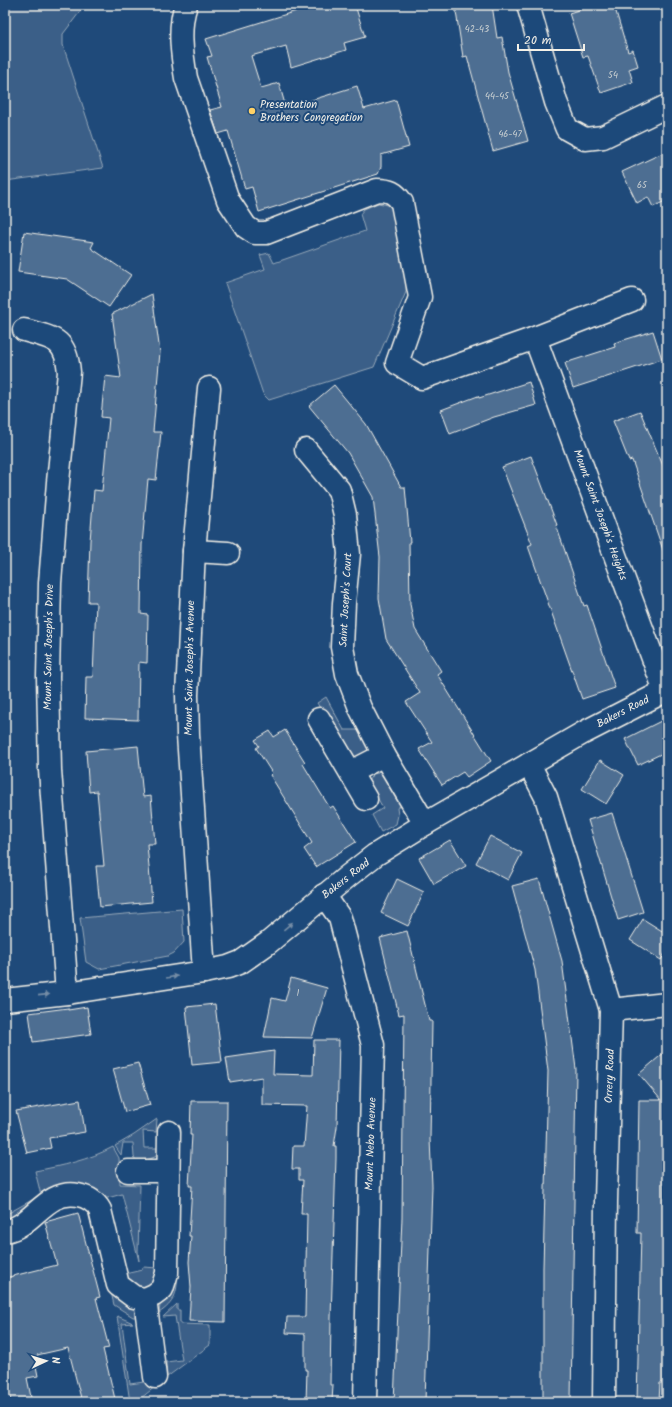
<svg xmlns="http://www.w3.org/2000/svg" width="672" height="1407" font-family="Kalam,sans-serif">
<rect width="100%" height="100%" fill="#1f4a7a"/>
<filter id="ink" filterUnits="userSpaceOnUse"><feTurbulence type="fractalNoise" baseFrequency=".025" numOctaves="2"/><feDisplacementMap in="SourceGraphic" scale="8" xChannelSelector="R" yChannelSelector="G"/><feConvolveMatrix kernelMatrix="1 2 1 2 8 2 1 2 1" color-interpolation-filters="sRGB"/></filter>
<g filter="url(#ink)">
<!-- green -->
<g fill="#3a5f88" stroke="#97a8b8">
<polygon points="5,5 85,5 63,34 63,45 103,168 5,181"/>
<polygon points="378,203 388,205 396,212 407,276 406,292 374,367 269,400 263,394 225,283 265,269 260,255 269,253 274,263 365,231 360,214 364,209"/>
<polygon points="326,697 344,730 359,730 368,749 362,756 356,757 346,750 317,703"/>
<polygon points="378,773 382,775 402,805 397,808 398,815 396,824 381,832 372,815 383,808 368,781 373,774"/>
<polygon points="182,909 184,942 174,953 168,956 99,969 86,962 80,918"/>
<polygon points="157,1119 156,1132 143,1131 144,1148 160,1148 155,1157 142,1161 136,1160 134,1157 133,1143 123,1143 121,1155 115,1146 134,1135"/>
<path d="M113 1147 119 1158 120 1184 140 1185 138 1251 139 1261 122 1194 104 1199 41 1195 35 1171C61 1166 89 1160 113 1147Z"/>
<polygon points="39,1196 20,1213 5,1221 5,1215"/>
<polygon points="143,1267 158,1268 155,1281 145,1287 132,1284 125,1274 142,1270"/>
<path d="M177 1275C178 1293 174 1303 159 1313L160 1305 174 1288Z"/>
<polygon points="111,1292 137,1310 137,1317 133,1317 114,1305"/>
<polygon points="177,1304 177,1310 180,1310 180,1324 210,1325 210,1345 167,1377 166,1362 182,1360 175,1316 163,1317"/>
<polygon points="117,1316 133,1323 122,1324 130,1384 165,1379 136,1402 130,1402"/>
</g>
<!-- building -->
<g fill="#4d6e92" stroke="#f4f1e8">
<polygon points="316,5 355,5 365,37 344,43 346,50 291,67 286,46 251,56 261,88 279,83 286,108 357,86 364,109 396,100 409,147 381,155 381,167 378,174 259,212 252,187 245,189 228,131 218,134 210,110 222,107 207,57 212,56 206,39"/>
<polygon points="455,5 492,5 497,38 502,37 508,72 528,141 493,151 467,56 463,57"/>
<polygon points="594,5 614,5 628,52 633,50 638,66 629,69 633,82 601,93 588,56 583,57 569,13"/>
<polygon points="667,151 667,200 653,207 648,197 637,203 622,172"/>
<polygon points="24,232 94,242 91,248 131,275 109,307 67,279 18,272"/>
<polygon points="152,294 160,352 153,432 161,432 156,480 148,479 142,545 141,614 148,615 147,663 139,662 138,720 85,718 86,677 93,677 96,602 88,602 90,541 94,490 102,491 109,418 101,417 105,376 121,378 112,314"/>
<polygon points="653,331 662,359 573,388 565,363 615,347 614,343"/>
<polygon points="529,382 536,405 494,417 450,434 441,410 478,396 479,398"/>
<polygon points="334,385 366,424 401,487 405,487 410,542 409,542 410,604 415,629 441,671 437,674 491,761 467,777 463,772 442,785 419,749 432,742 406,702 420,693 386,639 379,598 380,557 373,497 348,453 309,406"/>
<polygon points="640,411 667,475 667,553 664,553 632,460 629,461 613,421"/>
<polygon points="531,456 557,525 556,525 584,606 587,605 615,688 582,699 528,546 532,544 502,467"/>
<polygon points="667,718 667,751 638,765 625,739"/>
<polygon points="285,730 305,762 303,764 320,792 330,808 333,806 356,842 316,867 304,849 312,843 270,775 272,773 256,748 259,746 255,740 270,731 274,737"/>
<polygon points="138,746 143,797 151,796 155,844 147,844 152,902 100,907 96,866 104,866 97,791 89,792 86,751"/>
<polygon points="600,760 624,775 606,804 582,789"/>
<polygon points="612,813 643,912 618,920 588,820"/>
<polygon points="490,836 522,853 508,880 476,863"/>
<polygon points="450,840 466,866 434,884 419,858"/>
<polygon points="397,879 424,892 408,926 381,913"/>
<polygon points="539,879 562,961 576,1069 571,1402 543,1402 543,1268 548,1071 535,970 512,886"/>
<polygon points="643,919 667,934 667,950 661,960 630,940"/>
<polygon points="407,931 429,1021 432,1021 430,1139 432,1186 425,1402 394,1402 402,1218 404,1014 399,1015 380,938"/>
<polygon points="291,978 327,988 312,1038 264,1037 272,998 285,1001"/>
<polygon points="215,1004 222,1062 192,1065 186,1007"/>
<polygon points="87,1007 91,1034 33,1042 29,1013 68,1008 68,1010"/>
<polygon points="314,1040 339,1040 337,1127 334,1146 336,1146 336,1158 331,1318 330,1385 333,1385 332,1402 306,1402 307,1370 305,1370 305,1334 286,1333 287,1317 305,1317 307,1214 301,1214 303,1180 299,1180 299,1169 292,1169 293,1146 304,1146 307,1106 262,1105 262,1077 230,1082 226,1058 274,1051 273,1074 313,1075"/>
<polygon points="666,1051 663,1242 667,1242 664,1383 660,1383 659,1402 637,1402 641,1233 637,1233 639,1100 661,1100 639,1074"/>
<polygon points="138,1063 150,1105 125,1112 113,1069"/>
<polygon points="80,1100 85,1132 49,1138 51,1148 27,1153 16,1111"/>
<polygon points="191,1101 227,1101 225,1322 189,1321 191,1287 189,1262 191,1236 189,1236 192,1186 189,1186 192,1135 190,1135"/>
<polygon points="78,1213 100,1297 96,1298 109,1348 103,1349 115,1399 110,1400 111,1402 82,1402 68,1348 37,1355 39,1366 36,1366 38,1376 27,1378 32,1402 11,1402 5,1374 5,1278 57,1265 45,1222"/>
</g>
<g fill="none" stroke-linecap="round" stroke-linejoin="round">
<!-- minor casing -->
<g stroke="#f4f1e8" stroke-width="25">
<g id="minor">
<path d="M186 5C178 27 182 55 186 78L228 200 246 227 255 233H266L377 190C389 190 395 192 402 203L420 297 397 363 422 378 535 338 632 300"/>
<polyline points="528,5 556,102 567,129 585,139 603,137 667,106"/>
<path d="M24 330C53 338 66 338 69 372L58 482 50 583 48 677 50 770 67 993"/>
<polyline points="535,338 665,691"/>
<polyline points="306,450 339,490 345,515 349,554 344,603 342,647 347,674 360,708 384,755 425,824"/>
<polyline points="194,551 228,553"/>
<polyline points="319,719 366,799"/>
<polyline points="529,764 546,797 611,1010 606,1201 604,1402"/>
<polyline points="351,772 384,755"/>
<polyline points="324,895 340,918 373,1045 365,1402"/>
<polyline points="204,972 188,735 187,695 194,551 209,388"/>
<polyline points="5,1000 67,993 204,972 228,967 241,962 268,943 348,876 375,855 425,824 583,733 667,690"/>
<polyline points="611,1010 667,1004"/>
<polyline points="128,1171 168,1171"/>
<path d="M5 1231C33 1227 45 1189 78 1195 88 1197 95 1201 100 1210L118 1285 134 1297 145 1299 154 1295 162 1289 167 1273 169 1132"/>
<polyline points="145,1299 155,1377"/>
</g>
</g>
<!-- minor -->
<use href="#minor" stroke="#1f4a7a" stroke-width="22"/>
</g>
<!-- one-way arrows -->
<defs><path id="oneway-solid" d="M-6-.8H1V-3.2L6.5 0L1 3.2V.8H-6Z"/></defs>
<g fill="#748da6">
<use href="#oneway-solid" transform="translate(288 926) rotate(-40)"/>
<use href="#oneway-solid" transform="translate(172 977) rotate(-9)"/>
<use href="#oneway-solid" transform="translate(44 995) rotate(-6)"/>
</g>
</g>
<!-- markers -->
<circle fill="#ffd166" stroke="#1f4a7a" stroke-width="1.5" cx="252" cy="111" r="4"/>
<g text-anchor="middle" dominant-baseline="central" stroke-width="4" stroke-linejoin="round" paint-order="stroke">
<!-- number labels -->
<g font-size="9" fill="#cad0d2">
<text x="477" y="29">42-43</text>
<text x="613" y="75">54</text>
<text x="497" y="96">44-45</text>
<text x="510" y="134">46-47</text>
<text x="642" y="185">65</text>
<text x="298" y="993">1</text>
</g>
<!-- poi labels -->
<g font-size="11" fill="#f4f1e8" stroke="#1f4a7a" text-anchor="start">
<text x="260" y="105">Presentation<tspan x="260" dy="13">Brothers Congregation</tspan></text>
</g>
<!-- street labels -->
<g font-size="11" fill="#f4f1e8" stroke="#1f4a7a">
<text transform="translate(600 515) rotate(70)">Mount Saint Joseph's Heights</text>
<text transform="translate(346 600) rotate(-87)">Saint Joseph's Court</text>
<text transform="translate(49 647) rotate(-89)">Mount Saint Joseph's Drive</text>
<text transform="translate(190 668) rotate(-89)">Mount Saint Joseph's Avenue</text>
<text transform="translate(623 712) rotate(-27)">Bakers Road</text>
<text transform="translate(346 879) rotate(-38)">Bakers Road</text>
<text transform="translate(610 1076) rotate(-88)">Orrery Road</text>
<text transform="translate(371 1144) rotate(-88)">Mount Nebo Avenue</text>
</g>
</g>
<!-- margin -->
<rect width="672" height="1407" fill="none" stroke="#1f4a7a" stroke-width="20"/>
<rect x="10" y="10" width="652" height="1387" fill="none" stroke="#f4f1e8" stroke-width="1.5" filter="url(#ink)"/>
<!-- north arrow -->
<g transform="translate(46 1361) rotate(86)" stroke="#1f4a7a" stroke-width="3" paint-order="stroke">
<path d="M0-3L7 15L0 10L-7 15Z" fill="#f4f1e8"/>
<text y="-6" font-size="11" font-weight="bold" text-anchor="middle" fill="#f4f1e8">N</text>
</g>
<!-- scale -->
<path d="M518 44v6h66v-6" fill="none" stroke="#f4f1e8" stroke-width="2"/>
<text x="524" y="44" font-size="12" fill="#f4f1e8" stroke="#1f4a7a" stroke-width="3" paint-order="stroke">20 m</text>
</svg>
